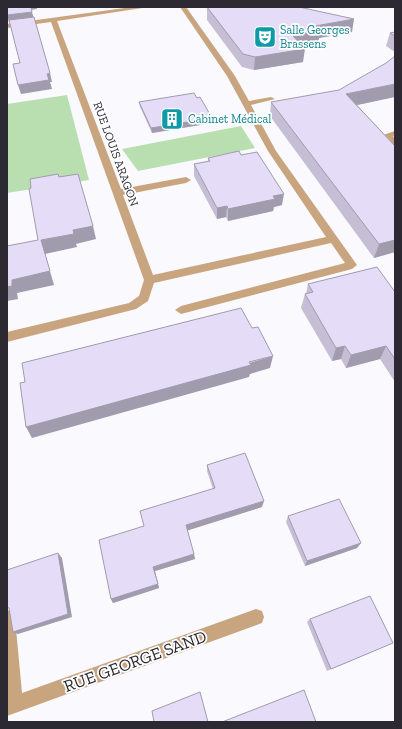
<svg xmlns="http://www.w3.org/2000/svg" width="402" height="729" font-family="'Zilla Slab',serif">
<rect width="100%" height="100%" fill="#faf9fe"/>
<!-- green -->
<g fill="#b9dfb1">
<polygon points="67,95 89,180 7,193 7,104"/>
<polygon points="241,126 255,148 138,171 122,149"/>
</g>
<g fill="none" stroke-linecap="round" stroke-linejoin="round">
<!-- minor -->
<g fill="#c9a57f" fill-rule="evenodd">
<polygon points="132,7 149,7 57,21 121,189 186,177 191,180 186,183 123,195 153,275 326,237 268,151 227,76 180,7 186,7 235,76 249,101 271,97 275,99 251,105 276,151 357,265 352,269 181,314 175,310 181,306 345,263 331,243 154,283 148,301 136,309 7,342 7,332 129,303 139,296 144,280 51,22 7,28 7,24"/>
<polygon points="395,131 395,135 393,136 395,139 395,147 392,146 383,135"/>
<polygon points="256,609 262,611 264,617 262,623 7,716 7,610 13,612 15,618 22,693"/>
</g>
</g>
<!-- wall -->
<g fill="#c5bed4">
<polygon points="207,7 352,32 319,38 318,44 302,46 303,62 254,70 242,67 207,20"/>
<polygon points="395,32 395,52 386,46 390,33"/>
<polygon points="393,97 357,105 395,146 395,252 374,258 270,116 271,102"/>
<polygon points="197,98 212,118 212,123 152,133 140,107 139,102"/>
<polygon points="241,155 282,205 274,207 273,211 228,221 226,217 217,219 194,176 194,164 208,161 208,158"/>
<polygon points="308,284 395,292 395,382 380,359 346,368 341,359 332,361 301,308 305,294 306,294"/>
<polygon points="207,465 262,507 187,530 195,559 155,571 159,588 113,603 111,599 144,526 213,489 207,471"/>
<polygon points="288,516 361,543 357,548 305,566 286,522"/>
<polygon points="310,619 393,643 327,671 307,622"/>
</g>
<!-- shaded-wall -->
<g fill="#a09bad">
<polygon points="30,7 41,7 37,7 37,9 31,10"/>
<polygon points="32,12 34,19 9,22 7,15"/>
<polygon points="354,19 352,32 319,38 318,44 291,48 292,35 315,26"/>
<polygon points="305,49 303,62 254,70 255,57"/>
<polygon points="50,73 52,82 50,82 52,89 21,94 18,85 47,74"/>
<polygon points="395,84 395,97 343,108 346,94"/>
<polygon points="212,118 212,123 152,133 151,128"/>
<polygon points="284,194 282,205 274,207 273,211 228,221 228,209 273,196"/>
<polygon points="227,206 226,217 217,219 217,208"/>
<polygon points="93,226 96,239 76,244 77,247 45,254 54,285 17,293 18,299 7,301 7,287 41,240 73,230"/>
<polygon points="395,240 395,252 374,258 379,244"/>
<polygon points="345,346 341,359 332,361 336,348"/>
<polygon points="386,346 380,359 346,368 351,355"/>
<polygon points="273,356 270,368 250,374 249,377 32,438 26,427"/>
<polygon points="264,501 262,507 186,531 186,525"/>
<polygon points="361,543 357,548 305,566 307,561"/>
<polygon points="58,553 62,558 72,617 18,634 13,632"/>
<polygon points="194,554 195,559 155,571 159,588 113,603 111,599 153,567"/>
</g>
<!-- building -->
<g fill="#e5ddf7" stroke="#a09bad">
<polygon points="7,7 31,7 32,12 7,15"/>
<polygon points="207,7 299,7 354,19 315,26 320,31 292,35 305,49 255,57 243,54"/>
<polygon points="34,17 50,73 47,74 49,80 18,85 13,64 20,63 9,20"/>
<polygon points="395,32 395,36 390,33"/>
<polygon points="395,56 395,84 346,94 395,146 395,240 379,244 271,102 339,90 386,63"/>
<polygon points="194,93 197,98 200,97 212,118 151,128 139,102"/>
<polygon points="239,151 241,155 257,152 284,194 273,196 275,199 228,209 227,206 217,208 194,164 210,161 208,158"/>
<polygon points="58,174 59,177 78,174 93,226 73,230 74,234 41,240 50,271 12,280 12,286 7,287 7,246 38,240 29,189 31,188 30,179"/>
<polygon points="377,267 395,292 395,359 386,346 351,355 345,346 336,348 305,294 313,292 308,284"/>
<polygon points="241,308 252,328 258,327 273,356 249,362 251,365 26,427 20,383 25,382 22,363"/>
<polygon points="245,453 264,501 186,525 194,554 153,567 158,584 111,599 99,540 144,526 140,511 215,488 207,465"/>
<polygon points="339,499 361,543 307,561 288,516"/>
<polygon points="58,553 68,614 13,632 9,608 7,607 7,570"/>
<polygon points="370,596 393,643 331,669 310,619"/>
<polygon points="304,690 316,722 222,722"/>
<polygon points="200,692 208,722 154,722 152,711"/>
</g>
<!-- icons -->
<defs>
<g id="theatre-square" transform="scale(1.15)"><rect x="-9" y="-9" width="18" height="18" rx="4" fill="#0f9aa8" stroke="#fff"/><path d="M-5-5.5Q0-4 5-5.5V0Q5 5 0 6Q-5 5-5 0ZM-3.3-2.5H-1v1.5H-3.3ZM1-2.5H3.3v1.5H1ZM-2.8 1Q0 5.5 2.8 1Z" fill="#fff"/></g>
<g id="building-square" transform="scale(1.15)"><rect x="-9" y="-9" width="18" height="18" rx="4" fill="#0f9aa8" stroke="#fff"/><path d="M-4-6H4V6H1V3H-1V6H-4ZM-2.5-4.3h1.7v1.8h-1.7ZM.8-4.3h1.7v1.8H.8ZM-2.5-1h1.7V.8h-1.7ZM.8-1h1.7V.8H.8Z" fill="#fff"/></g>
</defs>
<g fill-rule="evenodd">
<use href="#theatre-square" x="265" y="37"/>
<use href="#building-square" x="172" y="119"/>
</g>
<g text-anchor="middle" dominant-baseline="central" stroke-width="3.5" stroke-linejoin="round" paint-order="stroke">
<!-- far-culture labels -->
<g font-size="12" fill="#0d838f" stroke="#fff" text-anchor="start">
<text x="280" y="30">Salle Georges<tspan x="280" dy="14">Brassens</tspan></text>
<text x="188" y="119">Cabinet Médical</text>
</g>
<!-- far-street labels -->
<g font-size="12" fill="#2c2933" stroke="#fff">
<text transform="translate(116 154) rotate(70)">RUE LOUIS ARAGON</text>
</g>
<!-- near-street labels -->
<g font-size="17" fill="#2c2933" stroke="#fff">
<text transform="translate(135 661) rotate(-20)">RUE GEORGE SAND</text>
</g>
</g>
<!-- border -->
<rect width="402" height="729" fill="none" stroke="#2c2933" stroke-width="16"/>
</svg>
